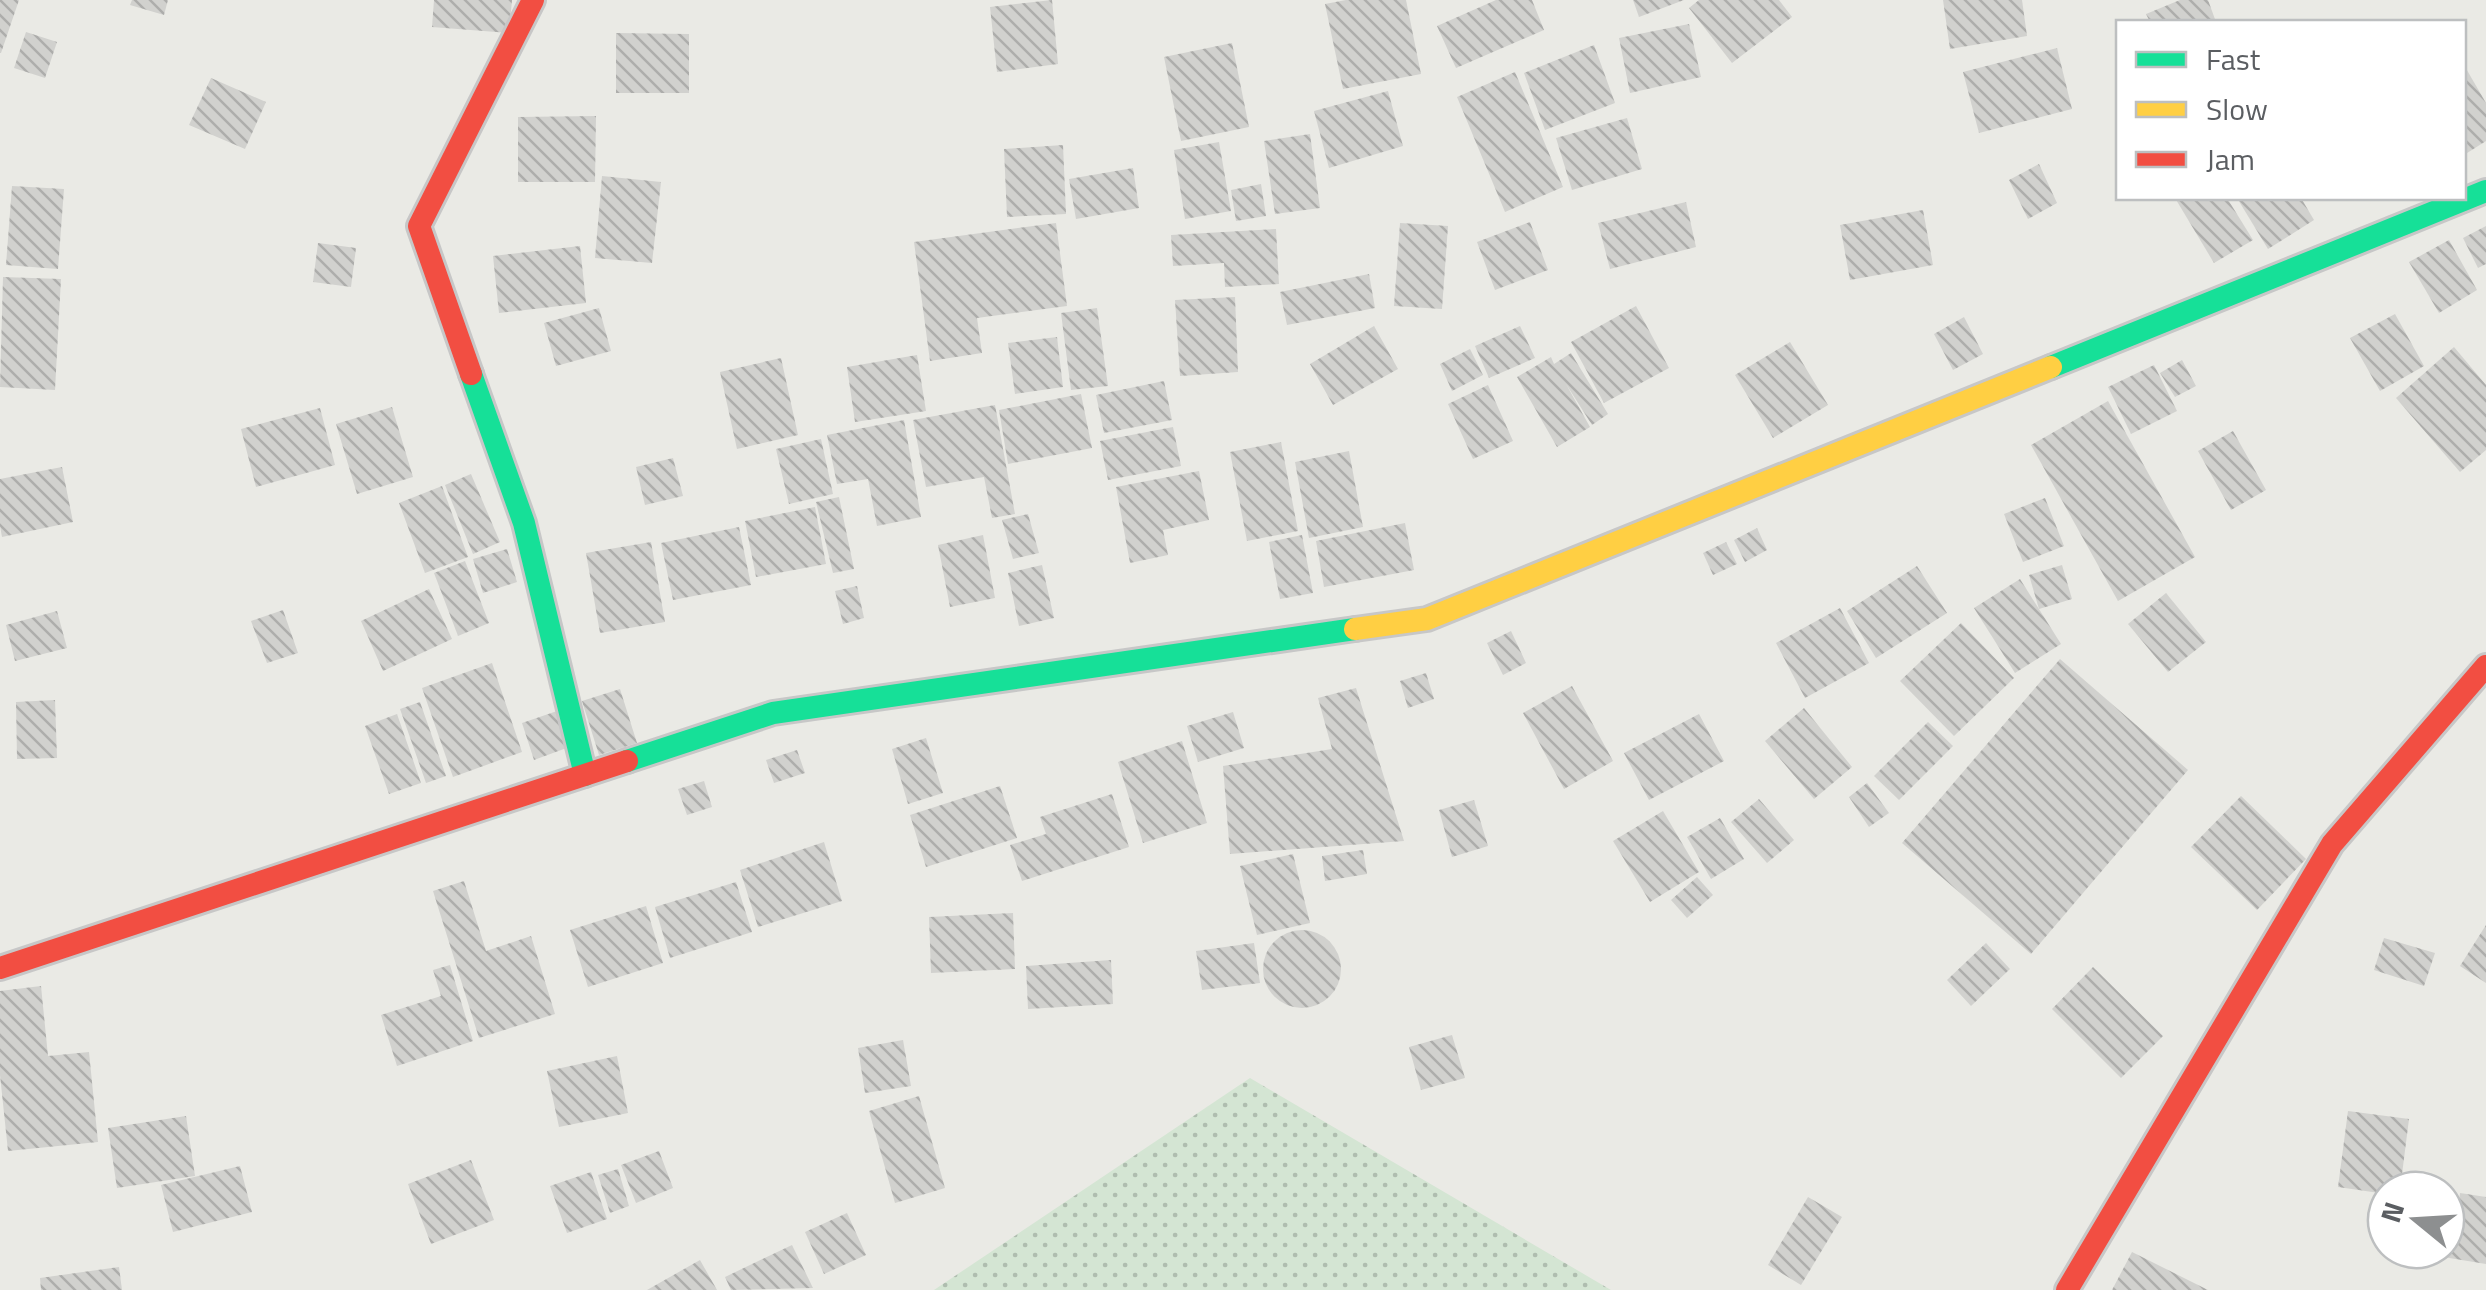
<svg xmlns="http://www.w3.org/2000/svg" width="2486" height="1290" font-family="'Titillium Web',sans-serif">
<defs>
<pattern id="grass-dots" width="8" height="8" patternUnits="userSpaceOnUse" patternTransform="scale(2.5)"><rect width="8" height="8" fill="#d4e5d3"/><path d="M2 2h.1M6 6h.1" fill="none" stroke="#afbdaf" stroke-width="1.8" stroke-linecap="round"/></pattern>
<pattern id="building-back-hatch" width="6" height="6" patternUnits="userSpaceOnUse" patternTransform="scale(2.5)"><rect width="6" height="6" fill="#d1d1ce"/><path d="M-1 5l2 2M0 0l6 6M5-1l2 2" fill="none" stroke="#adadab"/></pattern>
</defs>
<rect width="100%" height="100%" fill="#eaeae5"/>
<!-- grass -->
<polygon fill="url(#grass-dots)" points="1250,1078 1611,1290 934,1290"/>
<!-- building -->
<g fill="url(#building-back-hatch)">
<polygon points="0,0 19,0 1,53 0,53"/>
<polygon points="132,0 168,0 164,15 130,5"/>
<polygon points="434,0 512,0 509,33 432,27"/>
<polygon points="1052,0 1058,64 997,72 990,7"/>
<polygon points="1346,0 1406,0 1421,74 1343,89 1325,4"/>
<polygon points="1496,0 1532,0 1544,30 1456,68 1437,26"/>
<polygon points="1633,0 1684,0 1639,17"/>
<polygon points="1699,0 1779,0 1792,17 1732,63 1689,8"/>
<polygon points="1943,0 2022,0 2027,36 1950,49"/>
<polygon points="2180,0 2208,0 2216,22 2150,22 2146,14"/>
<polygon points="1689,24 1701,77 1630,93 1619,38"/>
<polygon points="26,32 57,42 45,78 14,68"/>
<polygon points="616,33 689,34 689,93 616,93"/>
<polygon points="1232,43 1249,127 1181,141 1164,57"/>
<polygon points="1594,45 1615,103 1545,130 1524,73"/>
<polygon points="2057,48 2072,109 1979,133 1963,72"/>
<polygon points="2464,65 2486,103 2486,141 2464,155"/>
<polygon points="1515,72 1563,187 1505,212 1457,97"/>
<polygon points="211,78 266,102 245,149 189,125"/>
<polygon points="1388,91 1403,146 1329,168 1314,111"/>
<polygon points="596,116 595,182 518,182 518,117"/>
<polygon points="1627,118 1642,169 1572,190 1556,138"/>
<polygon points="1310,134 1320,208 1275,214 1264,141"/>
<polygon points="1219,142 1231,211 1185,219 1174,150"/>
<polygon points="1063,145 1066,214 1007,217 1004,149"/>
<polygon points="2039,164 2057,203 2028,219 2009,180"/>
<polygon points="1133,168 1139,208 1076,219 1069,179"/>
<polygon points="602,176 661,182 652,263 595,258"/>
<polygon points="1261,184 1266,216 1236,221 1231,190"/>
<polygon points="12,186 64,189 58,269 6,265"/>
<polygon points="2175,198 2227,198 2253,240 2214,263"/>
<polygon points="2237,198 2301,198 2314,220 2268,249"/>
<polygon points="1686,202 1696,247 1610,269 1598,223"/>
<polygon points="1923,210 1933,265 1850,280 1840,225"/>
<polygon points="1530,222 1548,270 1495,290 1477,242"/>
<polygon points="1056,223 1067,306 977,318 982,353 930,361 914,242"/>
<polygon points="1400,223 1448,226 1442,309 1394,306"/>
<polygon points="2486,226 2486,264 2478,268 2463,238"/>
<polygon points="1276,229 1279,284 1225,287 1224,263 1173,266 1171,235"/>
<polygon points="2449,240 2477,290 2439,313 2409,262"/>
<polygon points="318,243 356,248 351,287 313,282"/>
<polygon points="580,246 586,303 499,313 493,256"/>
<polygon points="1369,274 1375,308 1287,325 1280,292"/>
<polygon points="3,277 61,279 55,390 0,387"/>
<polygon points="1235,297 1238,372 1180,376 1175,300"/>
<polygon points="1636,306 1669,368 1604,403 1571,342"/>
<polygon points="599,308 611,351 556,366 544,323"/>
<polygon points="1097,308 1108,386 1071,390 1061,313"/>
<polygon points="2395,314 2424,366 2380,391 2350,338"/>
<polygon points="1964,317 1983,354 1953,370 1934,334"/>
<polygon points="1374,326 1398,369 1333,405 1310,364"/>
<polygon points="1520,326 1535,358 1489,378 1475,346"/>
<polygon points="1057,337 1063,387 1015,394 1008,343"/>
<polygon points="1790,342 1828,405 1773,438 1735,375"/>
<polygon points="2454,347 2486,385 2486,450 2460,472 2396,398"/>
<polygon points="1470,349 1483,375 1452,391 1440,364"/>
<polygon points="1571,353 1608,414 1592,425 1566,384 1590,427 1557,447 1517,377 1551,357 1554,364"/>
<polygon points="917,355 926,411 855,422 847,367"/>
<polygon points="781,358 798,435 737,449 720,372"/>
<polygon points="2182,360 2196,386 2175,397 2160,373"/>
<polygon points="2154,365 2177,411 2131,434 2108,387"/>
<polygon points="1164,381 1172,420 1104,433 1096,395"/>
<polygon points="1488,385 1513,441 1473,459 1448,404"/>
<polygon points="1081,394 1092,448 1008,464 999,410"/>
<polygon points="2108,401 2195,557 2118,601 2031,445"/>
<polygon points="995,405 1015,514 992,518 984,477 926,487 913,420"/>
<polygon points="392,407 413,477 357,494 336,424"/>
<polygon points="320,408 335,465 256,487 241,429"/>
<polygon points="904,420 921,517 877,526 868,479 837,484 827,435"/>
<polygon points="1173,427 1181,466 1108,480 1100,441"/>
<polygon points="2233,431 2266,490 2231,510 2198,451"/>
<polygon points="821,439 833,494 789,504 776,449"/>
<polygon points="1281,442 1298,531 1247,541 1230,452"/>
<polygon points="1349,451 1363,527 1309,538 1295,462"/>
<polygon points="673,458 683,496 645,505 636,467"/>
<polygon points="62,467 73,522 2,537 0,526 0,479"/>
<polygon points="1199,471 1209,520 1163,530 1168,555 1130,563 1116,487"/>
<polygon points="471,474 500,542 473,554 445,485"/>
<polygon points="442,486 468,557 425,573 399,503"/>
<polygon points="839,497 854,569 833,573 816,502"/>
<polygon points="2045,498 2064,546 2023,562 2004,514"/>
<polygon points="815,507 826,564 756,577 745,521"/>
<polygon points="1028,514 1039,553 1013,559 1002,520"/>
<polygon points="1405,523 1414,570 1324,587 1316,541"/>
<polygon points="739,527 751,585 673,600 661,543"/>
<polygon points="1757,528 1767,550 1745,562 1734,540"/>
<polygon points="983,535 995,598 950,607 938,545"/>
<polygon points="1302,535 1313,593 1280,599 1269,542"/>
<polygon points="651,542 665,622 600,633 586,553"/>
<polygon points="1726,542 1737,564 1713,575 1703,553"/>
<polygon points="507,549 517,582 483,593 473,559"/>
<polygon points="465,561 489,623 458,636 434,573"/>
<polygon points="1042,565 1054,618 1019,626 1008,573"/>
<polygon points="2062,565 2072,599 2039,609 2029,575"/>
<polygon points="1917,566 1947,613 1876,658 1847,611"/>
<polygon points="2020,579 2061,644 2015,673 1974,608"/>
<polygon points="857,586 864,618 843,624 835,591"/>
<polygon points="429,589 452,639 383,671 361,621"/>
<polygon points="2166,593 2206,642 2168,672 2128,624"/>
<polygon points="1840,608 1869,663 1805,698 1776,643"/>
<polygon points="283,610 298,653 267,663 251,621"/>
<polygon points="57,611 67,648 15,661 6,625"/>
<polygon points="1961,623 2014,678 1954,736 1900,681"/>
<polygon points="1511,631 1526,663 1503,675 1487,643"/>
<polygon points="2060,659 2188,770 2031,954 1902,843"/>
<polygon points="492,663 522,752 453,777 422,688"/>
<polygon points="1426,673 1434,699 1408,708 1400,681"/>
<polygon points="1572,686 1613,761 1564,789 1523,713"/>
<polygon points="1356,688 1404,841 1230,854 1223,766 1332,749 1318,698"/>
<polygon points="620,689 637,743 599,755 582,701"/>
<polygon points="55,700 57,758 17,759 16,702"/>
<polygon points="420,702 446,776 426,783 400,709"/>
<polygon points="1804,708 1852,767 1814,799 1765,741"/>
<polygon points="560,710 572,746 534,760 522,723"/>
<polygon points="1233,712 1244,748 1198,762 1187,726"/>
<polygon points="397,714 421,783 389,794 365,726"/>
<polygon points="1699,714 1724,761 1649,800 1624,753"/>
<polygon points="1928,722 1953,746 1899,800 1874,776"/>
<polygon points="926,738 943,793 908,804 892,749"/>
<polygon points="1182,741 1207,823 1143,843 1118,762"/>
<polygon points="797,750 805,773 774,783 766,760"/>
<polygon points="704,781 712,807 687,815 678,789"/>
<polygon points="1867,783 1889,813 1869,827 1849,797"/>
<polygon points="1000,786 1017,838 926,867 910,815"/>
<polygon points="1112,794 1129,847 1022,881 1010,845 1046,834 1040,817"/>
<polygon points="2241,796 2306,859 2257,910 2191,847"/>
<polygon points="1759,799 1794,840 1767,863 1731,822"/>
<polygon points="1474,800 1488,846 1452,857 1439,810"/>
<polygon points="1663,811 1699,872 1650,902 1613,841"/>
<polygon points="1720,818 1744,859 1711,879 1687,837"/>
<polygon points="824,842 842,901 758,927 740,870"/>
<polygon points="1363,850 1367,874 1325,881 1322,856"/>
<polygon points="1293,854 1310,923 1257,935 1240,866"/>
<polygon points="1697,877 1713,895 1687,918 1671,900"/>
<polygon points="464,881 486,951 531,936 555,1014 479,1038 433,891"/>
<polygon points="736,882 752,932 670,958 655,907"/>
<polygon points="646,906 663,963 588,987 570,930"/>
<polygon points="1013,913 1015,969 931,973 929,917"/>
<polygon points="2486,925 2486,983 2460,966"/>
<circle cx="1302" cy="969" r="39"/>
<polygon points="2384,938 2435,953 2424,986 2374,970"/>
<polygon points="1254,943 1260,983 1202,990 1196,951"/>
<polygon points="1986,943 2010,969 1971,1006 1947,980"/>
<polygon points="1111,960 1113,1004 1028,1009 1026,966"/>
<polygon points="450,965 473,1041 397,1066 381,1015 441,996 433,970"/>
<polygon points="2093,967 2163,1036 2121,1078 2052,1009"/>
<polygon points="41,986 48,1056 89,1052 98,1142 8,1151 0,1075 0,991"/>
<polygon points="1452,1035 1465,1078 1421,1090 1409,1047"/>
<polygon points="903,1040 911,1086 865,1093 858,1048"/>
<polygon points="617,1056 628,1113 559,1127 547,1071"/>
<polygon points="919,1096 945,1188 895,1203 869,1111"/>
<polygon points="2348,1111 2409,1119 2400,1190 2386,1190 2386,1194 2338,1187"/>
<polygon points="186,1116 195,1176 117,1188 108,1128"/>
<polygon points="659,1151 673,1188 636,1203 621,1165"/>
<polygon points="471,1160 494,1220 431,1244 408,1184"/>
<polygon points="240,1166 252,1212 173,1232 161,1185"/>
<polygon points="618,1169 629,1206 610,1213 598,1175"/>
<polygon points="591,1172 607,1219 567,1233 550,1186"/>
<polygon points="2460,1193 2486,1197 2486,1264 2425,1254 2426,1250 2446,1250 2446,1208 2458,1210"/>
<polygon points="1808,1197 1842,1217 1801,1285 1768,1265"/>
<polygon points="847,1213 866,1255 824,1274 805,1232"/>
<polygon points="792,1245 813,1288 731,1290 725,1277"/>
<polygon points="2132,1252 2208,1290 2112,1290"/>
<polygon points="700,1260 717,1290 647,1290"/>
<polygon points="119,1267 122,1290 41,1290 40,1278"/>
</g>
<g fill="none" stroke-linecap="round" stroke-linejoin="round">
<!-- fast casing -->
<g stroke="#c7c7c7" stroke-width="28">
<g id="fast">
<polyline points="2051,367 2486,191"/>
<polyline points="471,374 524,523 585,775"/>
<polyline points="627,761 773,713 1355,629"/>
</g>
</g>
<!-- slow casing -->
<g stroke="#c7c7c7" stroke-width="28">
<polyline id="slow" points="1355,629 1427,619 2051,367"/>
</g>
<!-- jam casing -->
<g stroke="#c7c7c7" stroke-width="28">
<g id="jam">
<polyline points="471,374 419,226 533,0"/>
<polyline points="0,968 627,761"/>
<polyline points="2067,1290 2332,844 2486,666"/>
</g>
</g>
<!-- fast -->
<use href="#fast" stroke="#16e098" stroke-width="22"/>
<!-- slow -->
<use href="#slow" stroke="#ffcf43" stroke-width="22"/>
<!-- jam -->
<use href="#jam" stroke="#f24e42" stroke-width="22"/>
</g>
<!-- legend -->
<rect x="2116" y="20" width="350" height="180" fill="#ffffff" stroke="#bdbfc0" stroke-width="2.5"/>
<rect x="2136" y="52" width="50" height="15" fill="#16e098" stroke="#bdbfc0" stroke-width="2.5"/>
<text x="2206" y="70" font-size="30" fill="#5b5e62">Fast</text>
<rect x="2136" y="102" width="50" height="15" fill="#ffcf43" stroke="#bdbfc0" stroke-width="2.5"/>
<text x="2206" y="120" font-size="30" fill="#5b5e62">Slow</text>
<rect x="2136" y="152" width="50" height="15" fill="#f24e42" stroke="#bdbfc0" stroke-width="2.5"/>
<text x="2206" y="170" font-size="30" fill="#5b5e62">Jam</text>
<!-- north arrow -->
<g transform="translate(2416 1220) rotate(288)"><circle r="48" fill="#ffffff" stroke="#bdbfc0" stroke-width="2.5"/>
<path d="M0-8L18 38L0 25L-18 38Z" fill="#8d8f90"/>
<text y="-15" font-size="28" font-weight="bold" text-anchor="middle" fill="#5b5e62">N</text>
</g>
</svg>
